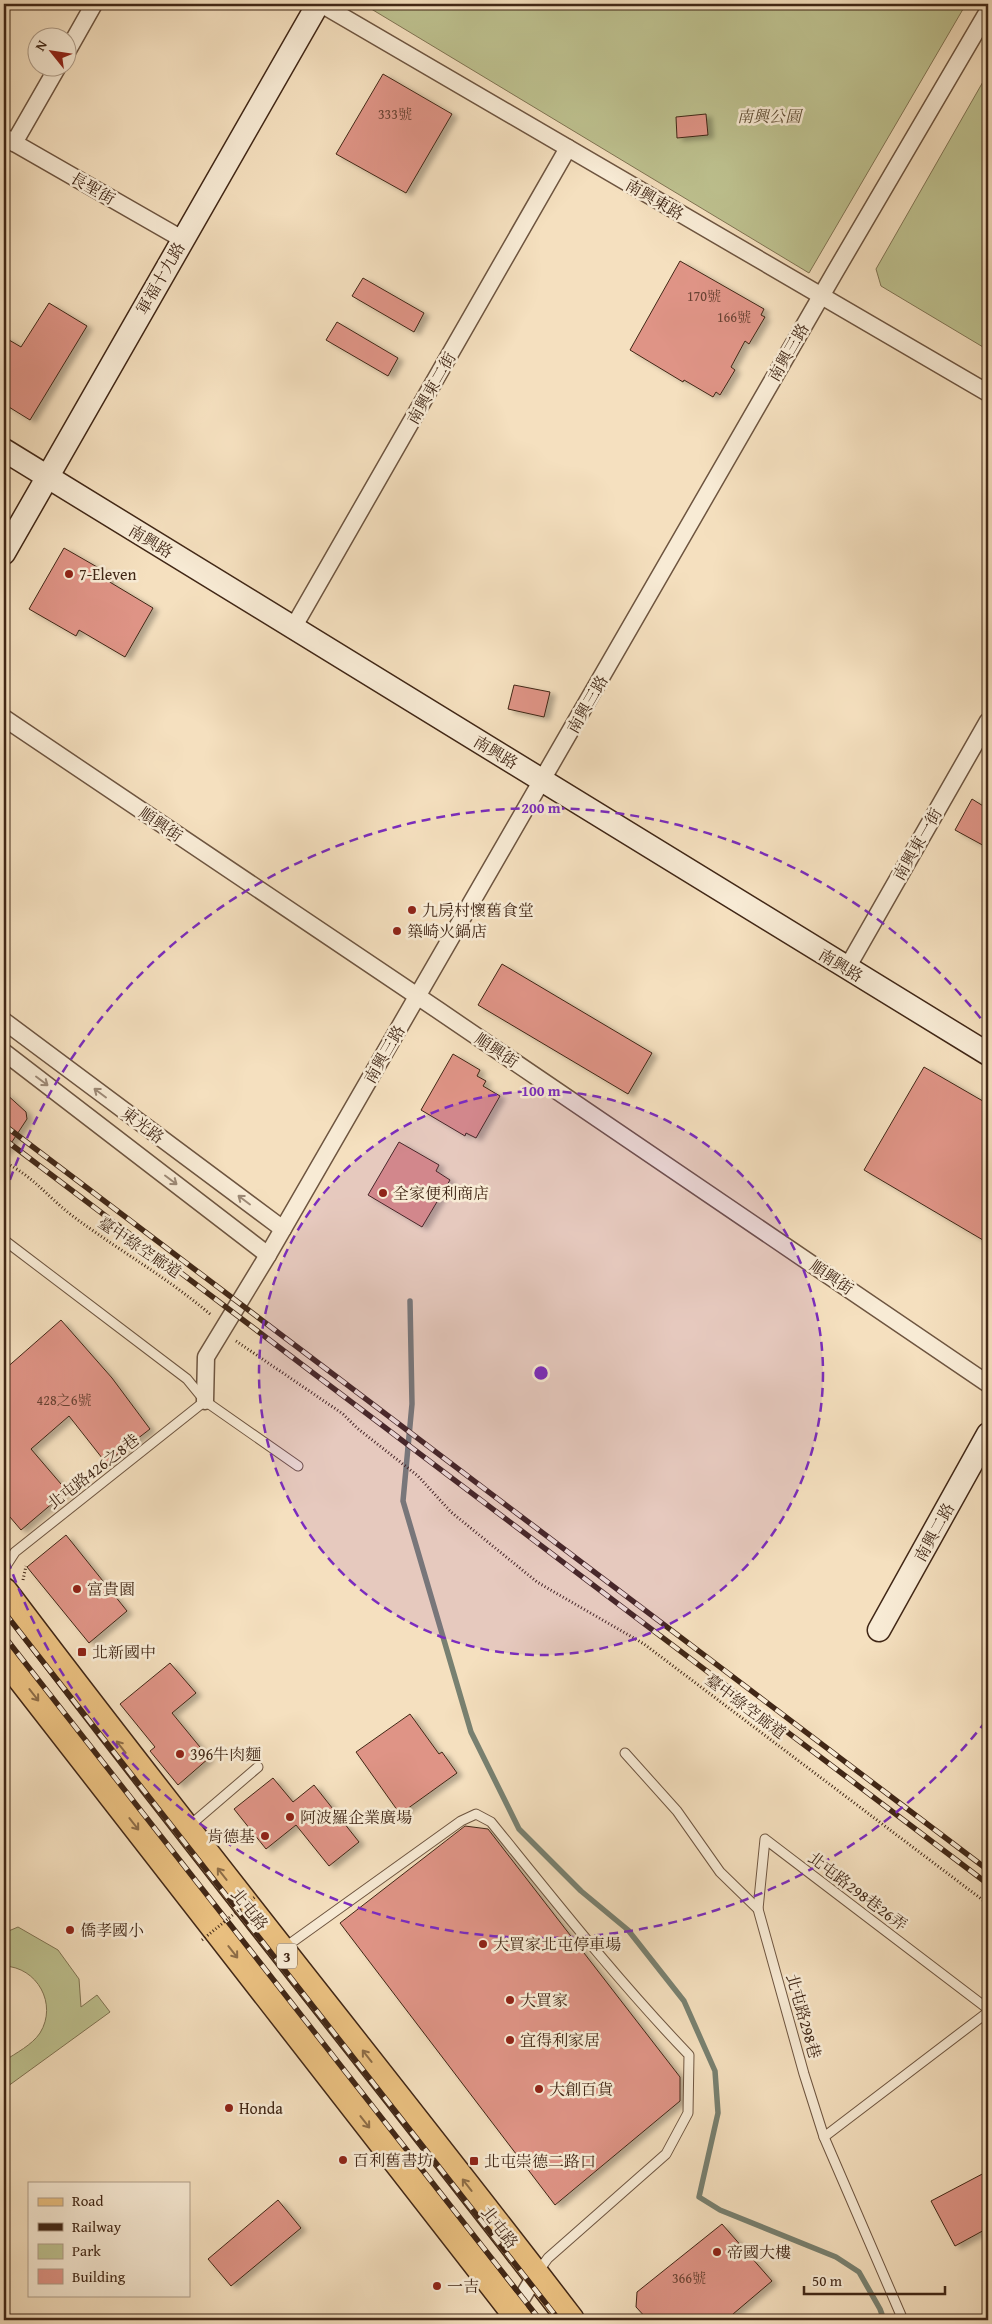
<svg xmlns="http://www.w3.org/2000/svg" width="992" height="2324" font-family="'Gentium Book Plus','Noto Serif TC',serif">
<defs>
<filter id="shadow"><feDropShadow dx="5.5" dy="3" stdDeviation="2.5" flood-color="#0004"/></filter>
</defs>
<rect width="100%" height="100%" fill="#f5e0bf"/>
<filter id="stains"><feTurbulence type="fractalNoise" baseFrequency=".004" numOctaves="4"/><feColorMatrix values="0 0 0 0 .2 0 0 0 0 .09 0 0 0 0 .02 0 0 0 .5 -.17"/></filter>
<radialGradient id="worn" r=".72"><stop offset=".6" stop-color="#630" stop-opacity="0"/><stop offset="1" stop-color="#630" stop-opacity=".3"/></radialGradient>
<!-- green -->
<g fill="#bec290" stroke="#807453">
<polygon points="363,4 966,4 809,273"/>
<polygon points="988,73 988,350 881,286 876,269"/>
<path d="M18 1927 58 1950 79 1979 81 2007 97 1995 110 2012 4 2089V2061C16 2053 32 2045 40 2033 58 2004 37 1967 4 1966V1933Z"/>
</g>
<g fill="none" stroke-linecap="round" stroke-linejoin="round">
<!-- stream -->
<g stroke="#788171" stroke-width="5.5">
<polyline points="704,4 705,5"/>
<polyline points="410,1301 412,1404 403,1501 471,1732 519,1829 581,1891 628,1930 684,2001 715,2071 718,2113 699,2197 720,2210 836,2257 859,2272 880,2309 884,2320"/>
</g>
</g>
<!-- building -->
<g fill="#df9486" stroke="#412716" filter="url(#shadow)">
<polygon points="383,74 452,114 406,193 336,154"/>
<polygon points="706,114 708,135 677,138 676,117"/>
<polygon points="680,261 764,309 761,315 765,317 749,344 745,341 731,367 735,370 720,395 716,392 713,397 684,380 683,382 630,350"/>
<polygon points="363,278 424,313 414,332 352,296"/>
<polygon points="49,303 87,326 30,420 4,404 4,337 21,347"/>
<polygon points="337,322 398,358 388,376 326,340"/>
<polygon points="64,548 111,575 108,581 153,608 125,657 79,630 76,636 29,609"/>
<polygon points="514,685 550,692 544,717 508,709"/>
<polygon points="972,799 988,809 988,848 955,830"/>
<polygon points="502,964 652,1053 628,1094 478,1005"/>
<polygon points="453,1054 480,1070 477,1076 486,1081 483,1086 500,1096 476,1138 466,1133 465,1136 421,1110"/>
<polygon points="924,1067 988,1104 988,1243 864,1170"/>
<polygon points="4,1092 26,1112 27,1119 4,1154"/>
<polygon points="399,1142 439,1165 436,1171 450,1180 422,1227 368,1195"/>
<polygon points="61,1320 112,1378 150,1429 106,1463 69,1416 31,1449 67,1491 21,1530 4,1510 4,1370"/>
<polygon points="66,1535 127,1611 89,1643 27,1567"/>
<polygon points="170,1663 196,1693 172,1713 209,1758 178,1785 150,1751 155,1747 120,1704"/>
<polygon points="410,1714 439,1754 442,1752 457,1773 400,1814 356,1752"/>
<polygon points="273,1778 293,1802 314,1785 359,1842 329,1866 296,1825 266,1849 234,1809"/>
<polygon points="465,1826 488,1829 680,2077 680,2101 555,2205 340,1923"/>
<polygon points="988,2171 988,2228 955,2246 931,2201"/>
<polygon points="278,2200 301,2228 231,2286 208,2259"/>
<polygon points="722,2224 772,2281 726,2320 648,2320 636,2307 637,2292"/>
</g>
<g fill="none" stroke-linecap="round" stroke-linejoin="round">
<!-- lane casing -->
<g stroke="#6e5540" stroke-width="11">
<g id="lane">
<polyline points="4,1240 187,1379 205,1401"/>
<polyline points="4,1569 15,1552 205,1401 298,1466"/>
<polyline points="625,1753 677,1811 720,1872 758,1909 804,2074 824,2137 903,2320"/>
<polyline points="188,1827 258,1767"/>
<polyline points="758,1909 765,1839 988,2009"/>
<path d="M284 1948 461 1821 476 1814 491 1822C555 1901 618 1981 689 2055L688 2113 666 2154 548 2258 537 2273"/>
<polyline points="824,2137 988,2012"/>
</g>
</g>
<!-- street casing -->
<g stroke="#6e5540" stroke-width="19">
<g id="street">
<polyline points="321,4 988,393"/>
<polyline points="68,50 94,4"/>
<polyline points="4,137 182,239"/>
<polyline points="14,143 57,68"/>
<polyline points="293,628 568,148"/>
<polyline points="4,718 438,1010 988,1384"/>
<polyline points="847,968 988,721"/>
<polyline points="4,1021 283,1229"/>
<polyline points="4,1052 268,1255"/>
<polyline points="205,1401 206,1357 268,1255 835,272 988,11"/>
<polyline points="509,2319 536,2275"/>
</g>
</g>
<!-- secondary casing -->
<g stroke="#412716" stroke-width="25">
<g id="secondary">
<polyline points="4,450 988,1054"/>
<polyline points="4,553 318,4"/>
<polyline points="879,1630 988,1434"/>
</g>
</g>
<!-- primary casing -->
<g stroke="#412716" stroke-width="29">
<g id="primary">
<path d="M4 1591C189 1837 384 2076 571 2320"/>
<polyline points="4,1657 520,2320"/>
</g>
</g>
<!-- path -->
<g stroke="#412716" stroke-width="3" stroke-dasharray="1 2.5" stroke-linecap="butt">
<path d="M4 1162C34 1177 46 1195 70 1214 116 1249 167 1277 211 1315"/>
<polyline points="236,1341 343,1414 357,1428 418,1476 451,1512 537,1582 644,1644 988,1904"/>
<polyline points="23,1580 26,1566"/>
</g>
<!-- lane -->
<use href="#lane" stroke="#f8ebd5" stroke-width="9"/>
<!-- street -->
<use href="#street" stroke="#f8ebd5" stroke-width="16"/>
<!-- secondary -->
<use href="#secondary" stroke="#f8ebd5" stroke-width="22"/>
<!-- primary -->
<use href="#primary" stroke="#eac080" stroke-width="26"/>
<!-- rail casing -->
<g stroke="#412716" stroke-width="5.5">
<g id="rail">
<polyline points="4,1125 988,1870"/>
<polyline points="4,1139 988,1884"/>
<polyline points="4,1612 559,2320"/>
<polyline points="4,1636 540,2320"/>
</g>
</g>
<!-- rail -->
<use href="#rail" stroke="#f8ebd5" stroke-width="4" stroke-dasharray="11" stroke-linecap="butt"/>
<!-- path-bridge -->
<polyline stroke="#412716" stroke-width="3" stroke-dasharray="1 2.5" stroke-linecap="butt" points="202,1940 256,1896"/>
</g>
<!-- one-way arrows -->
<defs><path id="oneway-shaft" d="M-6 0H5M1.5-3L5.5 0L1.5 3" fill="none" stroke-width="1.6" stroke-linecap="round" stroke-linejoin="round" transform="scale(1.25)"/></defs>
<g stroke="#9c8976">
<use href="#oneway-shaft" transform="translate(42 1081) rotate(37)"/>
<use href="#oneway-shaft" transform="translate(100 1093) rotate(-143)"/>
<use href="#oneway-shaft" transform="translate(171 1180) rotate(37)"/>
<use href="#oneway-shaft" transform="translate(244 1200) rotate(-143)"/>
</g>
<g stroke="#8d6c46">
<use href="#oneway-shaft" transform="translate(34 1695) rotate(52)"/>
<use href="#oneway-shaft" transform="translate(121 1747) rotate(-128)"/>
<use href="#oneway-shaft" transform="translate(134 1824) rotate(52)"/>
<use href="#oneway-shaft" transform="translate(222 1874) rotate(-128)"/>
<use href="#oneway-shaft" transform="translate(233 1952) rotate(52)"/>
<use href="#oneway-shaft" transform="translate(367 2056) rotate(-128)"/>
<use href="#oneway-shaft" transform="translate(365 2122) rotate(52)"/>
<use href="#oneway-shaft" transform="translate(467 2185) rotate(-128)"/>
</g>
<!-- distance rings -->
<circle cx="541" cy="1373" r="282" fill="#7b2cbf" fill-opacity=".12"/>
<g fill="none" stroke="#7b2cbf" stroke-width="2.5" stroke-dasharray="9 6">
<circle cx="541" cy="1373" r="282"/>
<path d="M986 1721A565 565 0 0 1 5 1552M5 1194A565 565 0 0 1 986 1025"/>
</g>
<!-- markers -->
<g fill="#8f2418" stroke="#f8ebd5" stroke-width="2">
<circle cx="69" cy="574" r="5"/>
<circle cx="412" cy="910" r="5"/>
<circle cx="397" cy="931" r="5"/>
<circle cx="383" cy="1193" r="5"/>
<circle cx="77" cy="1589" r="5"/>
<rect x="77" y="1647" width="10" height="10" rx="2.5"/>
<circle cx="180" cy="1754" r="5"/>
<circle cx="290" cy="1817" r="5"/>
<circle cx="265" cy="1836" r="5"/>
<circle cx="70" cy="1930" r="5"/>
<circle cx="483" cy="1944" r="5"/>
<circle cx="510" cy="2000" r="5"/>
<circle cx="510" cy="2040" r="5"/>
<circle cx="539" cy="2089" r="5"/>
<circle cx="229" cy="2108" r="5"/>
<circle cx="343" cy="2160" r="5"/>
<rect x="469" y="2156" width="10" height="10" rx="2.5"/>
<circle cx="717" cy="2252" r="5"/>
<circle cx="437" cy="2286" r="5"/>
</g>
<g text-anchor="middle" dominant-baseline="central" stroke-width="5" stroke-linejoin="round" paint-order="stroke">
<!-- number labels -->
<g font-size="14" fill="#684232">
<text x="395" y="114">333號</text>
<text x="704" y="296">170號</text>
<text x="734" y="317">166號</text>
<text x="64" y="1400">428之6號</text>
<text x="689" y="2278">366號</text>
</g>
<!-- shield labels -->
<rect fill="#f8ebd5" stroke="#78624f" stroke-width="1" x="277" y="1943.5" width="20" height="25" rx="4"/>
<g font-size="15" font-weight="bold" fill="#412716">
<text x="287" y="1956">3</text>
</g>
<!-- park labels -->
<g font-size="16" font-style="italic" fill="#604e34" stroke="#f8ebd5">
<text x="769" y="116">南興公園</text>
</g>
<!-- street labels -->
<g font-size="16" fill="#412716" stroke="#f8ebd5">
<text transform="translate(93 188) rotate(30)">長聖街</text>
<text transform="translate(655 199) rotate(30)">南興東路</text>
<text transform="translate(160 278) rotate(-60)">軍福十九路</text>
<text transform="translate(788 352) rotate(-60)">南興三路</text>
<text transform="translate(431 388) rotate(-60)">南興東二街</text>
<text transform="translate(151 541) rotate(31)">南興路</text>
<text transform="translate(587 704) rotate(-60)">南興三路</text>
<text transform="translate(496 752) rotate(31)">南興路</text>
<text transform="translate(161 824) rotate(34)">順興街</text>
<text transform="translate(917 844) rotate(-60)">南興東一街</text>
<text transform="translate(841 965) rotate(31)">南興路</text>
<text transform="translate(497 1050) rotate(34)">順興街</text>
<text transform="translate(384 1054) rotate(-60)">南興三路</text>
<text transform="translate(143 1125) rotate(37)">東光路</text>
<text transform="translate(140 1247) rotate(34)">臺中綠空廊道</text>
<text transform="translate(832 1277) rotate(34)">順興街</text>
<text transform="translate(93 1471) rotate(-38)">北屯路426之8巷</text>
<text transform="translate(934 1532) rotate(-61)">南興二路</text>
<text transform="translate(746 1706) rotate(37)">臺中綠空廊道</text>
<text transform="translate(858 1891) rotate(37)">北屯路298巷26弄</text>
<text transform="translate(250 1909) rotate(51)">北屯路</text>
<text transform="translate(804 2016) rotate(74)">北屯路298巷</text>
<text transform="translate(500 2227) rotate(52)">北屯路</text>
</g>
<!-- poi labels -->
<g font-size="16" fill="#412716" stroke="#f8ebd5" text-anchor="start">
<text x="79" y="574">7-Eleven</text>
<text x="422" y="910">九房村懷舊食堂</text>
<text x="407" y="931">築崎火鍋店</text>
<text x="393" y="1193">全家便利商店</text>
<text x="87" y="1589">富貴園</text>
<text x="92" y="1652">北新國中</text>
<text x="190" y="1754">396牛肉麵</text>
<text x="300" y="1817">阿波羅企業廣場</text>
<text x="255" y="1836" text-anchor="end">肯德基</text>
<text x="80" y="1930">僑孝國小</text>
<text x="493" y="1944">大買家北屯停車場</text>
<text x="520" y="2000">大買家</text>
<text x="520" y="2040">宜得利家居</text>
<text x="549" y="2089">大創百貨</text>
<text x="239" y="2108">Honda</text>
<text x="353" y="2160">百利舊書坊</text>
<text x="484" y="2161">北屯崇德二路口</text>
<text x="727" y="2252">帝國大樓</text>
<text x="447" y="2286">一吉</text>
</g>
</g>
<circle cx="541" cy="1373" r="8" fill="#7b2cbf" stroke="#f8ebd5" stroke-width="2.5"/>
<g font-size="15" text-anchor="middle" font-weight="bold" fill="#7b2cbf" stroke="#f8ebd5" stroke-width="5" stroke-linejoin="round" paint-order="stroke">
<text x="541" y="813">200 m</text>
<text x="541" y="1096">100 m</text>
</g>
<!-- margin -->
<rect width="992" height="2324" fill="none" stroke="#f5e0bf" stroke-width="20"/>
<rect x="5" y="5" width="982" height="2314" fill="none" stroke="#412716" stroke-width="2.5"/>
<rect x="10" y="10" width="972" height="2304" fill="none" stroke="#412716"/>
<!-- legend -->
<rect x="28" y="2182" width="162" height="115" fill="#f8ebd5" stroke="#af9d89"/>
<rect x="38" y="2198" width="25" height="8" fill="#eac080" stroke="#af9d89"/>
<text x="72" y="2206" font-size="15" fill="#412716">Road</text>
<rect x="38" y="2223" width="25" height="8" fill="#412716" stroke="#af9d89"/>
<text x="72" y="2232" font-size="15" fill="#412716">Railway</text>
<rect x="38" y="2244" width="25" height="15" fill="#bec290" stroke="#af9d89"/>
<text x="72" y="2256" font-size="15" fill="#412716">Park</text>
<rect x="38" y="2269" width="25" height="15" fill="#df9486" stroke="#af9d89"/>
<text x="72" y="2282" font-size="15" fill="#412716">Building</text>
<!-- north arrow -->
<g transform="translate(52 52) rotate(300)"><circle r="24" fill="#f8ebd5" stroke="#af9d89"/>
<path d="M0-4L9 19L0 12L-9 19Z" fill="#8f2418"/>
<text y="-8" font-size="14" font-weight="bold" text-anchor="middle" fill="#412716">N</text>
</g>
<!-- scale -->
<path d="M804 2286v8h141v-8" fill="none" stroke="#412716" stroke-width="2.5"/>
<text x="812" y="2286" font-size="15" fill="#412716" stroke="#f8ebd5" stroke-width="4" paint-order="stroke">50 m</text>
<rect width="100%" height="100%" filter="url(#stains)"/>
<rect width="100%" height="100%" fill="url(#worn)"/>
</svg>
